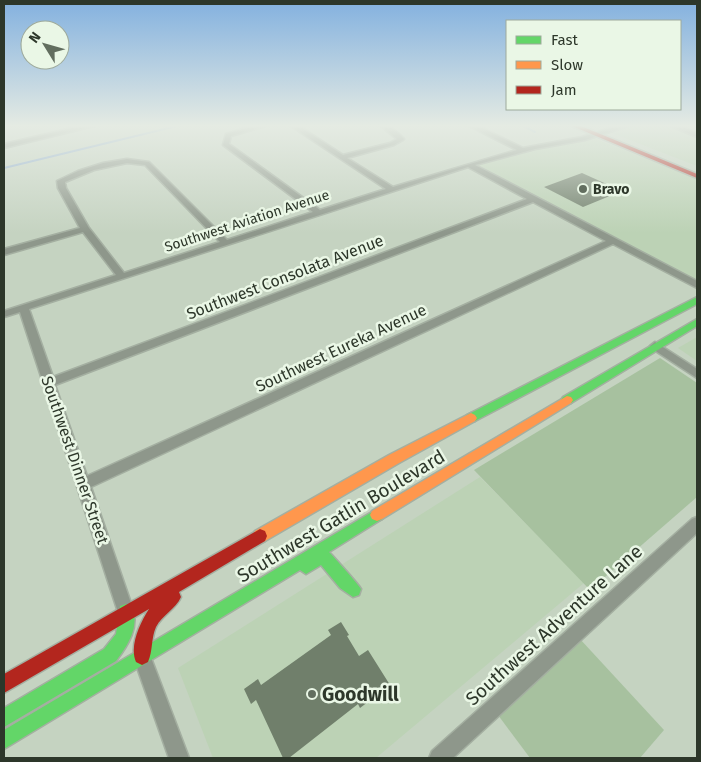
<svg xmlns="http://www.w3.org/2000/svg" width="701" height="762" font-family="'Fira Sans',sans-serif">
<rect width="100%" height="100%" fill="#c5d3c1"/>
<!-- built -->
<g fill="#bcd2b5">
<polygon points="631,126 671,126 697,136 697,166 612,133"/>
<polygon points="594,138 697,179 697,278 692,280 478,165 521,152"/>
<polygon points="697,337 697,361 678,348"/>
<polygon points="480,477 584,583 376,758 213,758 178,668"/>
</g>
<!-- green -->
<g fill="#a7c19f">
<polygon points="660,358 697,383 697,497 590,590 474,470"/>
<polygon points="580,639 664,730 640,758 530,758 498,715"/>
</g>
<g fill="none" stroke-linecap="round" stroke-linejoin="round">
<!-- stream -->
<g stroke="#8cacd2" stroke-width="2">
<polyline points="523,126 535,132"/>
<polyline points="4,168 177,126"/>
</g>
</g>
<!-- building -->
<g fill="#707f6b">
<polygon points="582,173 622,191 583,207 544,187"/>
<polygon points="341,622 349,635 347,636 359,656 368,650 390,685 360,708 358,704 289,758 283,758 256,700 251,704 244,689 258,679 261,685 331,635 328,630"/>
</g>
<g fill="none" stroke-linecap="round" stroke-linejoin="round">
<!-- street casing -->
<g stroke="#a4afa1" stroke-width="3">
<g id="street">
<polygon points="81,126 94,126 4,148 4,144"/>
<path d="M253 126H265L231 136 229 144 320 210 386 189 291 126H299L343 155 390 143 397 139 381 126C391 126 398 132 404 139L403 140 394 145 347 158 393 187 517 150 469 126H478L523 148 582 137 617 126H628L585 140 535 149 475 165 697 281V288L613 244 91 487 134 612 132 618 126 620 120 618 118 612 20 312 4 317V311L116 275 83 232 4 255V249L80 228 58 188 57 181 78 171 103 163 127 159 149 162 227 240 313 212 223 145 226 134ZM127 163 145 165 220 242 124 273 89 228 66 188 65 182 94 170ZM468 167 527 199 53 377 29 309ZM533 202 606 241 87 476 55 385Z"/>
<polygon points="671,126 681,126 697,133 697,137"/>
<polygon points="655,342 697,369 697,378 651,348 650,346"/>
<polygon points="697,517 697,533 453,758 429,758 432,751 692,519"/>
<polygon points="142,647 148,650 189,758 169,758 133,656 136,650"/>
</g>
</g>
<!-- fast casing -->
<g stroke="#a4afa1" stroke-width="3">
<g id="fast">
<polygon points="697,297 697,304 475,421 467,421 465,418 467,415"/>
<polygon points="697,319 697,326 571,403 563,403 561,400 563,397"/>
<path d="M377 509 382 511 384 515 382 519 329 552C333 556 359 585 361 589L359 595 353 597 340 588 321 565 306 574 300 570 4 749V730Z"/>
<path d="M126 604 132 606C140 627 128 645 116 661L4 727V708L104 649 116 634 120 606Z"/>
</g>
</g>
<!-- slow casing -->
<g stroke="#a4afa1" stroke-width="3">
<g id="slow">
<polygon points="567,396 571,397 573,400 571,403 382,519 377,521 372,519 370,515 372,511"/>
<polygon points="471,413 475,415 477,418 475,421 399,463 265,541 260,543 255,541 253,536 255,531 389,455"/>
</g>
</g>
<!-- jam casing -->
<g stroke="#a4afa1" stroke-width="3">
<g id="jam">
<polygon points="572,126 581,126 697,174 697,178"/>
<path d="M260 529 265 531 267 536 265 541 179 592 181 597C176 609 162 615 156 627 151 638 153 651 148 662L142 665 136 662C129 646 140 623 149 609L4 693V674Z"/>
</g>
</g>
<!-- street -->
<use href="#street" fill="#8e978b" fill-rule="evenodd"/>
<!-- fast -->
<use href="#fast" fill="#63d668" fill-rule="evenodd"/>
<!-- slow -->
<use href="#slow" fill="#ff974d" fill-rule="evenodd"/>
<!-- jam -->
<use href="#jam" fill="#b3261e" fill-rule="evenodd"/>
</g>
<!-- sky -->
<linearGradient id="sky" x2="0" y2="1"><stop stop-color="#83b1df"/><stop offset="0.54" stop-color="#e5ebe3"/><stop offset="1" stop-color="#e5ebe3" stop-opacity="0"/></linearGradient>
<rect width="701" height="233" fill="url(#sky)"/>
<!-- markers -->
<g fill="#626e5f" stroke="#eaf7e6" stroke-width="2">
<circle cx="583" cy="189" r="5"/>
<circle cx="312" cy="694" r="5"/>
</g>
<g text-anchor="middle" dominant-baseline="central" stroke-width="5" stroke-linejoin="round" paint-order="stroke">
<!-- far-poi labels -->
<g font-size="14" font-weight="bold" fill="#2d372a" stroke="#eaf7e6" text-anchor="start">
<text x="593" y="189">Bravo</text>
</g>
<!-- far-street labels -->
<g font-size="14" fill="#2d372a" stroke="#eaf7e6">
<text transform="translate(247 221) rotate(-18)">Southwest Aviation Avenue</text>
</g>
<!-- street labels -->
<g font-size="16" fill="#2d372a" stroke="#eaf7e6">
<text transform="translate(285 277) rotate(-21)">Southwest Consolata Avenue</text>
<text transform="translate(341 348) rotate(-25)">Southwest Eureka Avenue</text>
<text transform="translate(75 460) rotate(71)">Southwest Dinner Street</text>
</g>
<!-- near-street labels -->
<g font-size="19" fill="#2d372a" stroke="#eaf7e6">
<text transform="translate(341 516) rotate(-31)">Southwest Gatlin Boulevard</text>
<text transform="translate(554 625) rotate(-42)">Southwest Adventure Lane</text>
</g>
<!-- near-poi labels -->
<g font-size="19" font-weight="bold" fill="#2d372a" stroke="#eaf7e6" text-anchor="start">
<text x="322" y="694">Goodwill</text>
</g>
</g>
<!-- border -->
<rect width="701" height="762" fill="none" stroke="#2d372a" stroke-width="10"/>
<!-- legend -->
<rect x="506" y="20" width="175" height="90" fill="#eaf7e6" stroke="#9eaa9b"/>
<rect x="516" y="36" width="25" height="8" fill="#63d668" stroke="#9eaa9b"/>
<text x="551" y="45" font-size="15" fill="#2d372a">Fast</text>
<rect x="516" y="61" width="25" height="8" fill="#ff974d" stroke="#9eaa9b"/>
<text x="551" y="70" font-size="15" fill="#2d372a">Slow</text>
<rect x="516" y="86" width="25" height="8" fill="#b3261e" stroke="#9eaa9b"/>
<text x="551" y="95" font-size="15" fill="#2d372a">Jam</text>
<!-- north arrow -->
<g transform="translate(45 45) rotate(307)"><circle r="24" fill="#eaf7e6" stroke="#9eaa9b"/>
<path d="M0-4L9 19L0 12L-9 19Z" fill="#626e5f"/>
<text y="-8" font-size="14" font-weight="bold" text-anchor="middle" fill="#2d372a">N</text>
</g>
</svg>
